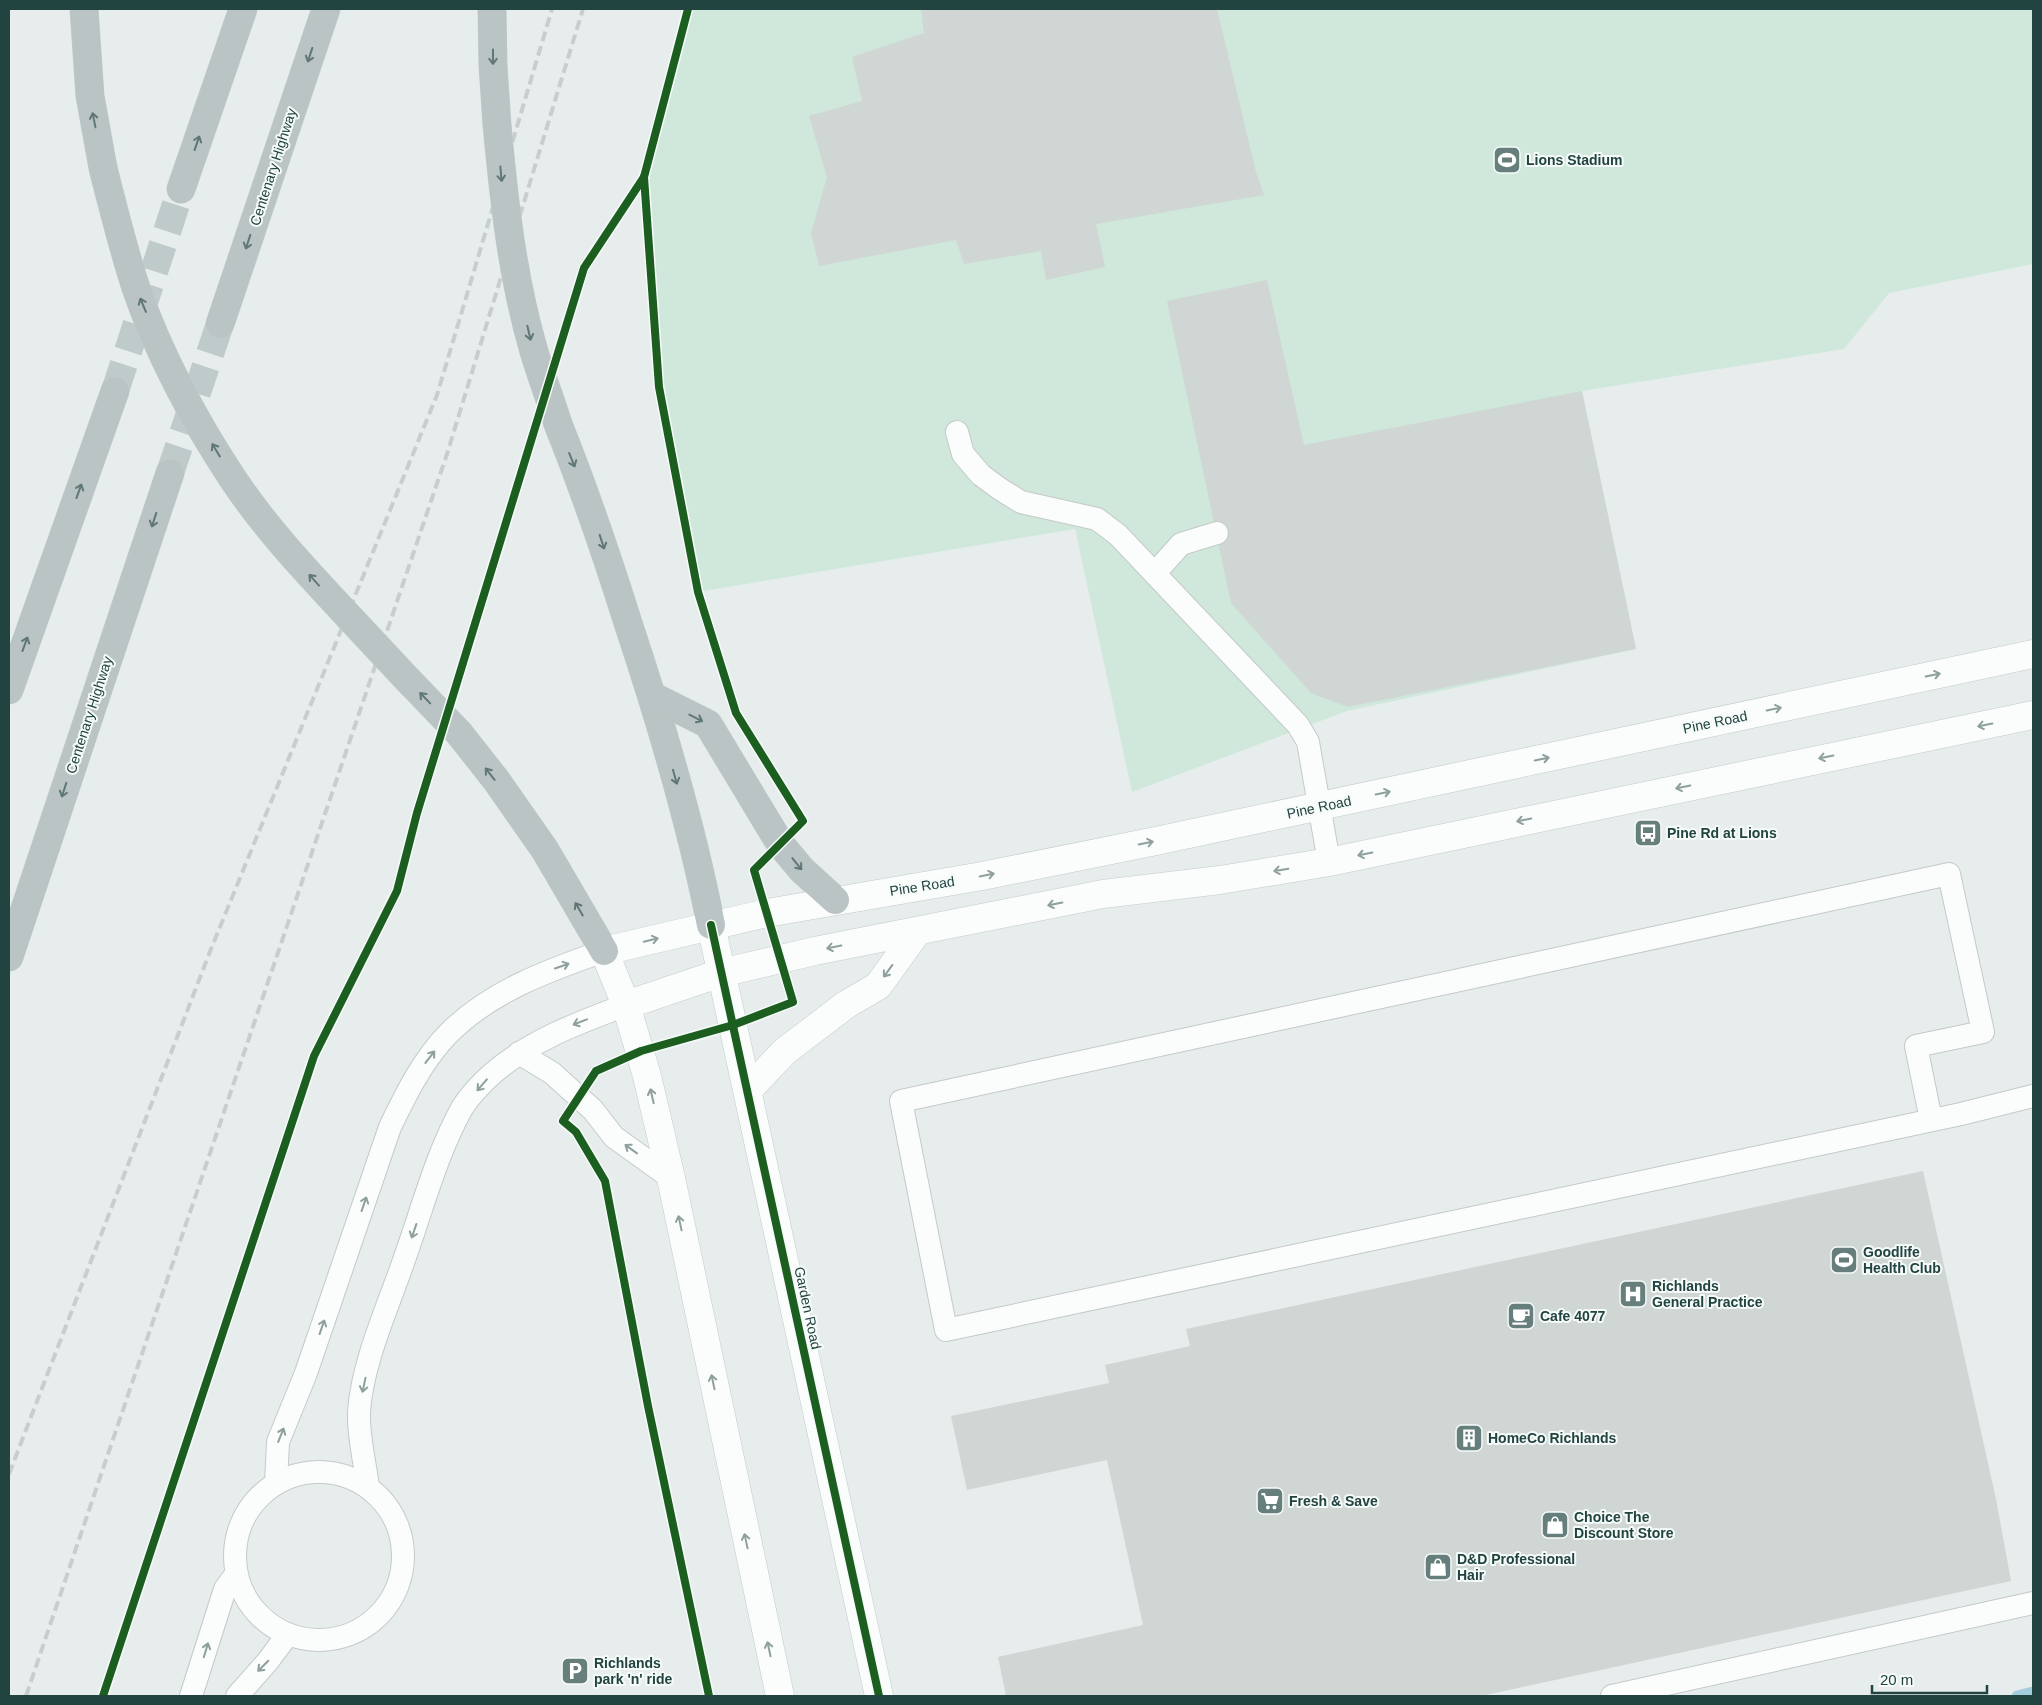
<svg xmlns="http://www.w3.org/2000/svg" width="2042" height="1705" font-family="Arial,sans-serif">
<rect width="100%" height="100%" fill="#e7edec"/>
<!-- green -->
<polygon fill="#cfe8db" points="688,9 2033,9 2033,264 1889,293 1844,349 1582,391 1636,649 1347,711 1132,792 1075,529 698,592 659,387 644,177"/>
<g fill="none" stroke-linecap="round" stroke-linejoin="round">
<!-- stream -->
<polyline stroke="#a4ccdf" stroke-width="11" points="2017,1696 2033,1692"/>
</g>
<!-- building -->
<g fill="#cfd6d4">
<polygon points="921,9 1217,9 1256,172 1264,195 1096,224 1105,267 1046,280 1041,251 964,264 956,240 819,266 811,233 827,177 809,116 862,101 852,57 924,33"/>
<polygon points="1267,280 1304,445 1582,391 1636,649 1348,707 1311,693 1231,603 1167,301"/>
<polygon points="1923,1171 1996,1499 2011,1581 1481,1696 1006,1696 998,1657 1143,1625 1107,1460 967,1490 951,1416 1109,1383 1105,1365 1190,1346 1186,1329"/>
</g>
<g fill="none" stroke-linecap="round" stroke-linejoin="round">
<!-- highway-tunnel -->
<g stroke="#bfcbca" stroke-width="28" stroke-dasharray="28 14" stroke-linecap="butt">
<polyline points="115,391 181,189"/>
<polyline points="170,473 220,324"/>
</g>
<!-- lane casing -->
<g stroke="#c4cac9" stroke-width="24">
<g id="lane">
<polyline points="957,432 963,454 981,475 1000,489 1021,502 1097,519 1118,535 1298,725 1308,742 1329,862"/>
<polyline points="1155,573 1181,544 1217,533"/>
<polyline points="519,1053 552,1073 593,1110 614,1137 671,1178"/>
<polyline points="1931,1120 1916,1046 1983,1032 1949,874 901,1101 946,1330 1961,1114 2033,1096"/>
<circle cx="319" cy="1556" r="84"/>
<path d="M276 1483 278 1442 306 1373 390 1127C406 1094 423 1059 449 1033 491 991 549 970 604 951"/>
<path d="M368 1487C365 1462 358 1437 359 1412 362 1363 388 1307 404 1260 422 1210 436 1155 462 1108 469 1097 482 1083 492 1074 531 1040 578 1023 626 1005"/>
<polyline points="191,1696 225,1589 236,1574"/>
<polyline points="237,1696 268,1661 288,1634"/>
<polyline points="1612,1696 2033,1603"/>
</g>
</g>
<!-- secondary casing -->
<g stroke="#c2cbc9" stroke-width="29">
<g id="secondary">
<polyline points="711,925 879,1696"/>
<polyline points="626,1005 721,973 815,951 1103,894 1220,880 1329,862 2033,715"/>
<polyline points="748,1090 785,1051 847,1004 878,986 917,932"/>
<polyline points="780,1696 671,1178 647,1076 626,1005 604,951 767,913 982,876 1156,841 2033,654"/>
</g>
</g>
<!-- highway casing -->
<g stroke="#c1cccb" stroke-width="29">
<g id="highway">
<polyline points="84,9 90,96 103,168"/>
<polyline points="492,9 493,66 497,125"/>
<polyline points="181,189 243,9"/>
<polyline points="220,324 326,9"/>
<path d="M558 424C584 489 607 556 628 623 661 722 691 823 711 925"/>
<polyline points="9,690 115,391"/>
<polyline points="652,696 708,724 781,845 802,870 835,900"/>
<polyline points="459,733 496,780 545,850 604,951"/>
<polyline points="9,957 170,473"/>
</g>
</g>
<!-- lane -->
<use href="#lane" stroke="#fbfcfc" stroke-width="22"/>
<!-- secondary -->
<use href="#secondary" stroke="#fbfcfc" stroke-width="28"/>
<!-- highway -->
<use href="#highway" stroke="#bbc4c4" stroke-width="28"/>
<!-- rail -->
<g stroke="#c8cdcd" stroke-width="4" stroke-dasharray="10 5" stroke-linecap="butt">
<polyline points="9,1474 211,949 437,395 552,9"/>
<polyline points="26,1696 447,454 583,9"/>
</g>
<!-- highway-bridge casing -->
<g stroke="#c1cccb" stroke-width="29" stroke-linecap="butt">
<g id="highway-bridge">
<path d="M497 125C504 200 512 275 533 348 540 373 550 398 558 424"/>
<path d="M103 168C113 208 123 248 136 288 158 352 194 420 231 476 265 528 308 573 350 618 386 657 422 695 459 733"/>
</g>
</g>
<!-- highway-bridge -->
<use href="#highway-bridge" stroke="#bbc4c4" stroke-width="28"/>
<!-- cycleway casing -->
<g stroke="#f6fbf9" stroke-width="11">
<g id="cycleway">
<polyline points="644,177 659,387 698,592 736,713 803,821 754,870 793,1002 733,1025 641,1051 596,1071 563,1121 576,1132 605,1181 648,1406 709,1696"/>
<polyline points="711,925 879,1696"/>
<polyline points="103,1696 314,1056 397,891 417,813 584,268 644,177 688,9"/>
</g>
</g>
<!-- cycleway -->
<use href="#cycleway" stroke="#1b5e20" stroke-width="8"/>
</g>
<!-- one-way arrows -->
<defs><path id="oneway-shaft" d="M-6 0H5M1.5-3L5.5 0L1.5 3" fill="none" stroke-width="1.6" stroke-linecap="round" stroke-linejoin="round" transform="scale(1.25)"/></defs>
<g stroke="#5f7775">
<use href="#oneway-shaft" transform="translate(310 55) rotate(108)"/>
<use href="#oneway-shaft" transform="translate(493 57) rotate(90)"/>
<use href="#oneway-shaft" transform="translate(94 120) rotate(-101)"/>
<use href="#oneway-shaft" transform="translate(197 143) rotate(-71)"/>
<use href="#oneway-shaft" transform="translate(501 174) rotate(85)"/>
<use href="#oneway-shaft" transform="translate(248 242) rotate(108)"/>
<use href="#oneway-shaft" transform="translate(143 305) rotate(-113)"/>
<use href="#oneway-shaft" transform="translate(529 333) rotate(77)"/>
<use href="#oneway-shaft" transform="translate(216 450) rotate(-121)"/>
<use href="#oneway-shaft" transform="translate(572 460) rotate(68)"/>
<use href="#oneway-shaft" transform="translate(79 491) rotate(-70)"/>
<use href="#oneway-shaft" transform="translate(154 520) rotate(108)"/>
<use href="#oneway-shaft" transform="translate(602 542) rotate(72)"/>
<use href="#oneway-shaft" transform="translate(314 580) rotate(-132)"/>
<use href="#oneway-shaft" transform="translate(25 644) rotate(-70)"/>
<use href="#oneway-shaft" transform="translate(425 698) rotate(-134)"/>
<use href="#oneway-shaft" transform="translate(696 718) rotate(27)"/>
<use href="#oneway-shaft" transform="translate(490 774) rotate(-128)"/>
<use href="#oneway-shaft" transform="translate(675 777) rotate(74)"/>
<use href="#oneway-shaft" transform="translate(64 790) rotate(108)"/>
<use href="#oneway-shaft" transform="translate(797 864) rotate(51)"/>
<use href="#oneway-shaft" transform="translate(579 909) rotate(-120)"/>
</g>
<g stroke="#8ea09e">
<use href="#oneway-shaft" transform="translate(1933 675) rotate(-12)"/>
<use href="#oneway-shaft" transform="translate(1774 709) rotate(-12)"/>
<use href="#oneway-shaft" transform="translate(1985 725) rotate(169)"/>
<use href="#oneway-shaft" transform="translate(1826 757) rotate(169)"/>
<use href="#oneway-shaft" transform="translate(1542 759) rotate(-12)"/>
<use href="#oneway-shaft" transform="translate(1683 787) rotate(168)"/>
<use href="#oneway-shaft" transform="translate(1383 793) rotate(-12)"/>
<use href="#oneway-shaft" transform="translate(1524 820) rotate(168)"/>
<use href="#oneway-shaft" transform="translate(1146 843) rotate(-11)"/>
<use href="#oneway-shaft" transform="translate(1365 854) rotate(168)"/>
<use href="#oneway-shaft" transform="translate(1281 870) rotate(170)"/>
<use href="#oneway-shaft" transform="translate(987 875) rotate(-11)"/>
<use href="#oneway-shaft" transform="translate(1055 904) rotate(169)"/>
<use href="#oneway-shaft" transform="translate(651 940) rotate(-14)"/>
<use href="#oneway-shaft" transform="translate(834 947) rotate(169)"/>
<use href="#oneway-shaft" transform="translate(562 966) rotate(-19)"/>
<use href="#oneway-shaft" transform="translate(888 971) rotate(126)"/>
<use href="#oneway-shaft" transform="translate(580 1022) rotate(159)"/>
<use href="#oneway-shaft" transform="translate(430 1057) rotate(-52)"/>
<use href="#oneway-shaft" transform="translate(482 1085) rotate(131)"/>
<use href="#oneway-shaft" transform="translate(652 1096) rotate(-103)"/>
<use href="#oneway-shaft" transform="translate(631 1149) rotate(-144)"/>
<use href="#oneway-shaft" transform="translate(364 1204) rotate(-71)"/>
<use href="#oneway-shaft" transform="translate(680 1223) rotate(-102)"/>
<use href="#oneway-shaft" transform="translate(414 1231) rotate(109)"/>
<use href="#oneway-shaft" transform="translate(322 1327) rotate(-71)"/>
<use href="#oneway-shaft" transform="translate(713 1382) rotate(-102)"/>
<use href="#oneway-shaft" transform="translate(364 1385) rotate(102)"/>
<use href="#oneway-shaft" transform="translate(281 1435) rotate(-68)"/>
<use href="#oneway-shaft" transform="translate(746 1541) rotate(-102)"/>
<use href="#oneway-shaft" transform="translate(769 1649) rotate(-102)"/>
<use href="#oneway-shaft" transform="translate(206 1650) rotate(-73)"/>
<use href="#oneway-shaft" transform="translate(263 1666) rotate(135)"/>
</g>
<!-- icons -->
<defs>
<g id="stadium-square" transform="scale(1.4375)"><rect x="-9" y="-9" width="18" height="18" rx="4" fill="#667f7d" stroke="#f6fbf9"/><path d="M0-5a6.5 5 0 1 0 0 10a6.5 5 0 1 0 0-10ZM-3.5-1.8h7v3.6h-7Z" fill="#fff"/></g>
<g id="bus-square" transform="scale(1.4375)"><rect x="-9" y="-9" width="18" height="18" rx="4" fill="#667f7d" stroke="#f6fbf9"/><path d="M-5-6H5V4H4V6H2V4H-2V6H-4V4H-5ZM-3.5-4V0h7V-4ZM-3.5 1.2v1.5H-2V1.2ZM2 1.2v1.5H3.5V1.2Z" fill="#fff"/></g>
<g id="hospital-square" transform="scale(1.4375)"><rect x="-9" y="-9" width="18" height="18" rx="4" fill="#667f7d" stroke="#f6fbf9"/><path d="M-5-5h3v3.5h4V-5h3V5h-3V1.5h-4V5h-3Z" fill="#fff"/></g>
<g id="cafe-square" transform="scale(1.4375)"><rect x="-9" y="-9" width="18" height="18" rx="4" fill="#667f7d" stroke="#f6fbf9"/><path d="M-5.5-4.5H6V0H3Q3 3.5 0 3.5H-2.5Q-5.5 3.5-5.5 0ZM3-3.2v2h1.7v-2ZM-6 4.5H4V6H-6Z" fill="#fff"/></g>
<g id="building-square" transform="scale(1.4375)"><rect x="-9" y="-9" width="18" height="18" rx="4" fill="#667f7d" stroke="#f6fbf9"/><path d="M-4-6H4V6H1V3H-1V6H-4ZM-2.5-4.3h1.7v1.8h-1.7ZM.8-4.3h1.7v1.8H.8ZM-2.5-1h1.7V.8h-1.7ZM.8-1h1.7V.8H.8Z" fill="#fff"/></g>
<g id="supermarket-square" transform="scale(1.4375)"><rect x="-9" y="-9" width="18" height="18" rx="4" fill="#667f7d" stroke="#f6fbf9"/><path d="M-6-5.5h2.5l.6 2H6L4.5 2H-2.5L-4.4-4H-6ZM-1.5 3.2a1.3 1.3 0 1 0 .1 0ZM3 3.2a1.3 1.3 0 1 0 .1 0Z" fill="#fff"/></g>
<g id="shop-square" transform="scale(1.4375)"><rect x="-9" y="-9" width="18" height="18" rx="4" fill="#667f7d" stroke="#f6fbf9"/><path d="M-5-2.5h2.3a2.7 3.5 0 0 1 5.4 0H5L5.5 6h-11ZM-1.5-2.5h3a1.5 2.3 0 0 0-3 0Z" fill="#fff"/></g>
<g id="parking-square" transform="scale(1.4375)"><rect x="-9" y="-9" width="18" height="18" rx="4" fill="#667f7d" stroke="#f6fbf9"/><path d="M-3.5-5.5H1a3.5 3.5 0 0 1 0 7H-1V5.5H-3.5ZM-1-3.4V-.6H.8a1.4 1.4 0 0 0 0-2.8Z" fill="#fff"/></g>
</defs>
<g fill-rule="evenodd">
<use href="#stadium-square" x="1507" y="160"/>
<use href="#bus-square" x="1648" y="833"/>
<use href="#stadium-square" x="1844" y="1260"/>
<use href="#hospital-square" x="1633" y="1294"/>
<use href="#cafe-square" x="1521" y="1316"/>
<use href="#building-square" x="1469" y="1438"/>
<use href="#supermarket-square" x="1270" y="1501"/>
<use href="#shop-square" x="1555" y="1525"/>
<use href="#shop-square" x="1438" y="1567"/>
<use href="#parking-square" x="575" y="1671"/>
</g>
<g text-anchor="middle" dominant-baseline="central" stroke-width="4" stroke-linejoin="round" paint-order="stroke">
<!-- poi labels -->
<g font-size="14" font-weight="bold" fill="#214441" stroke="#f6fbf9" text-anchor="start">
<text x="1526" y="160">Lions Stadium</text>
<text x="1667" y="833">Pine Rd at Lions</text>
<text x="1863" y="1252">Goodlife<tspan x="1863" dy="16">Health Club</tspan></text>
<text x="1652" y="1286">Richlands<tspan x="1652" dy="16">General Practice</tspan></text>
<text x="1540" y="1316">Cafe 4077</text>
<text x="1488" y="1438">HomeCo Richlands</text>
<text x="1289" y="1501">Fresh &amp; Save</text>
<text x="1574" y="1517">Choice The<tspan x="1574" dy="16">Discount Store</tspan></text>
<text x="1457" y="1559">D&amp;D Professional<tspan x="1457" dy="16">Hair</tspan></text>
<text x="594" y="1663">Richlands<tspan x="594" dy="16">park 'n' ride</tspan></text>
</g>
<!-- street labels -->
<g font-size="14" fill="#214441" stroke="#f6fbf9">
<text transform="translate(273 167) rotate(-72)">Centenary Highway</text>
<text transform="translate(89 715) rotate(-72)">Centenary Highway</text>
<text transform="translate(1715 722) rotate(-12)">Pine Road</text>
<text transform="translate(1319 807) rotate(-12)">Pine Road</text>
<text transform="translate(922 886) rotate(-9)">Pine Road</text>
<text transform="translate(808 1308) rotate(78)">Garden Road</text>
</g>
</g>
<!-- border -->
<rect width="2042" height="1705" fill="none" stroke="#214441" stroke-width="20"/>
<!-- scale -->
<path d="M1872 1685v8h115v-8" fill="none" stroke="#214441" stroke-width="2.5"/>
<text x="1880" y="1685" font-size="15" fill="#214441" stroke="#f6fbf9" stroke-width="4" paint-order="stroke">20 m</text>
</svg>
